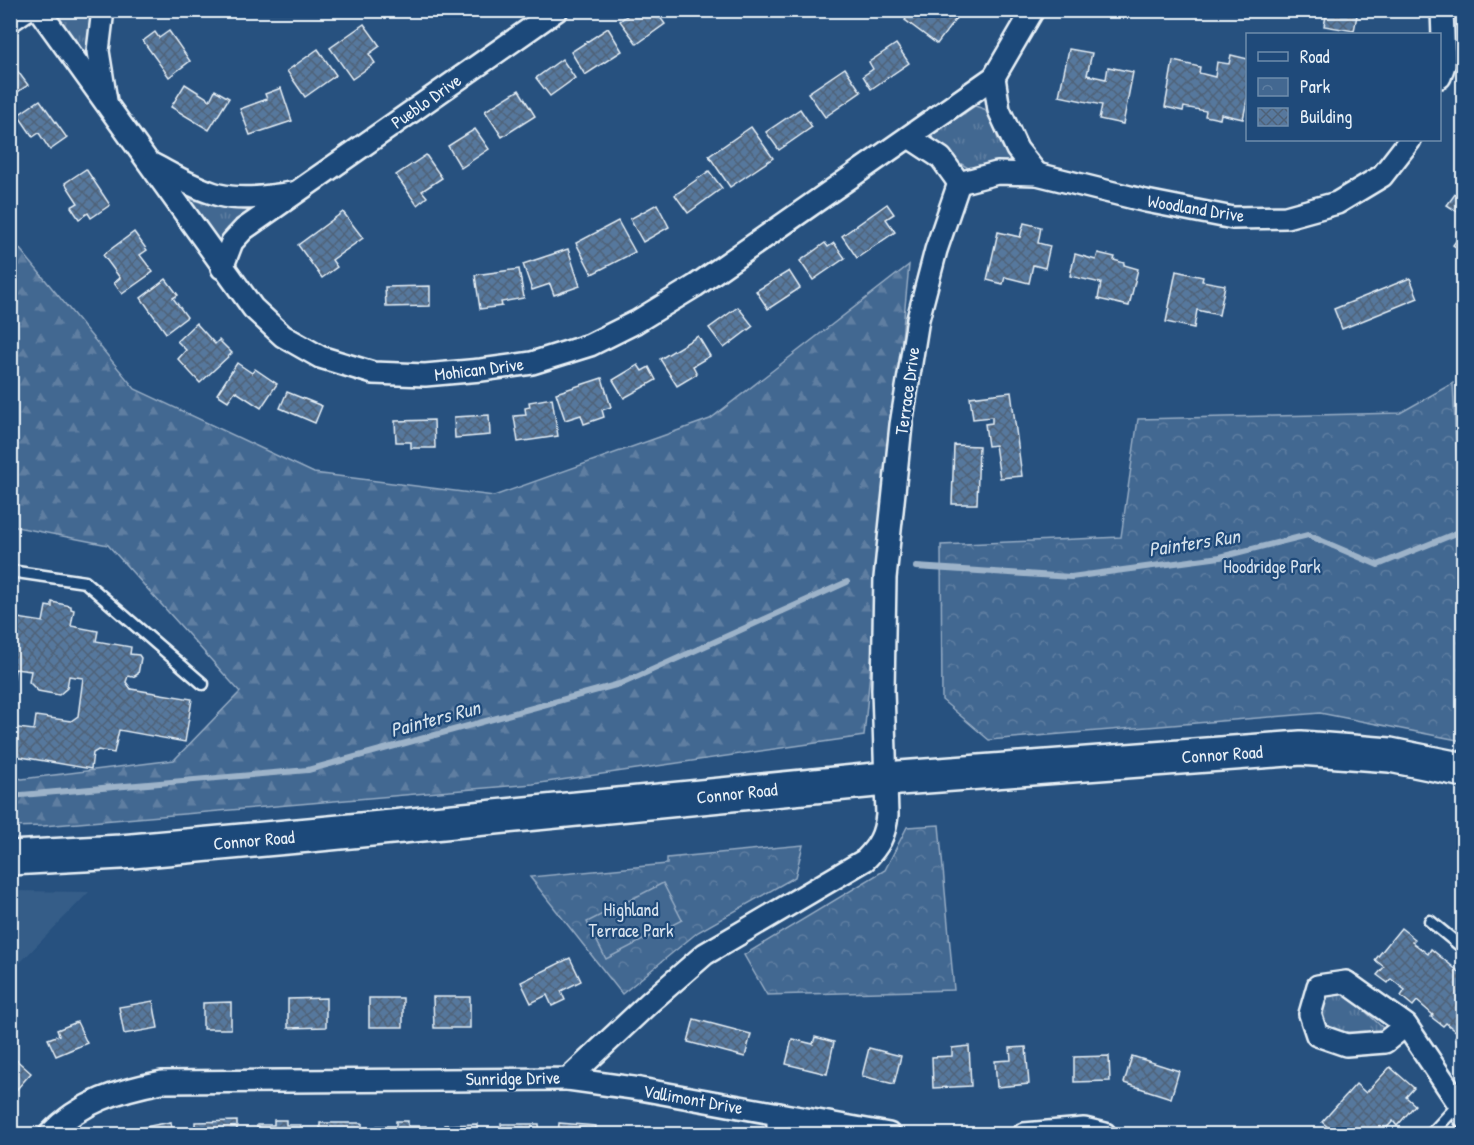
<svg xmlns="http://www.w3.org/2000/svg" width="1474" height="1145" font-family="'Patrick Hand',sans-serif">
<defs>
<pattern id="grass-tufts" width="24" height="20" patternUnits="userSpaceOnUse" patternTransform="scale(1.5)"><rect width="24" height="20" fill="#436891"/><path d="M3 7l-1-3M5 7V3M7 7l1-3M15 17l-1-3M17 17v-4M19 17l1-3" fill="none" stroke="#5e7ea1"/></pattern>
<pattern id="forest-firs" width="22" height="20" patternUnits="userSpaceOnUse" patternTransform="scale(1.5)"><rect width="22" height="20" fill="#436891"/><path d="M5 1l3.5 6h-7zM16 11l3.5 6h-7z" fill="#5e7ea1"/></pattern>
<pattern id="park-crowns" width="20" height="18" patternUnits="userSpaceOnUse" patternTransform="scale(1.5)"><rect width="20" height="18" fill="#436891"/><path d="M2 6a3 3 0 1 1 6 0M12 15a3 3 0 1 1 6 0" fill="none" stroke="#5e7ea1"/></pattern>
<pattern id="building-cross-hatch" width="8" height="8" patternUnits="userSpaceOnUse" patternTransform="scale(1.5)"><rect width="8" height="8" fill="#57789d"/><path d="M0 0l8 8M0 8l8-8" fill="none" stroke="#4f6278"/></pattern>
</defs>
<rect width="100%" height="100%" fill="#27517f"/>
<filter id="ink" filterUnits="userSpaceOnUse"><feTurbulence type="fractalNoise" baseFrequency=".0167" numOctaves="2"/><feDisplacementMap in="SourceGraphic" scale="12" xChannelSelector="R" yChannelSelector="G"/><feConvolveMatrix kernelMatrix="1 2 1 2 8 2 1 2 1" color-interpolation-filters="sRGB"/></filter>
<g filter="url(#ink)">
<!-- built -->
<polygon fill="#355d88" points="11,891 89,892 11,972 10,891"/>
<!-- grass -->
<g fill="url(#grass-tufts)" stroke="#96acc4" stroke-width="1.5">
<polygon points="54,11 91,11 87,51 84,52"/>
<polygon points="975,106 984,109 990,116 998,139 1010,161 990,164 975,169 968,168 958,162 949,150 933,139 932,135"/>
<polygon points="190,199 217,207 247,210 248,213 228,228 218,243 188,201"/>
<polygon points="1339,993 1349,996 1383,1028 1381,1034 1339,1032 1327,1029 1321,1021 1321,1003 1328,995"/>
</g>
<!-- forest -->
<polygon fill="url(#forest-firs)" stroke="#96acc4" stroke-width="1.5" points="10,237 135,389 314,473 494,496 710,419 909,265 864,736 533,784 43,826 11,827 11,776 22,779 174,760 240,692 108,545 11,526"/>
<!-- park -->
<g fill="url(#park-crowns)" stroke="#96acc4" stroke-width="1.5">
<polygon points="1453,383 1460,523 1464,523 1463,741 1320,713 989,740 942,700 941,545 1121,537 1138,419 1400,413"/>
<polygon points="939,825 954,990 767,995 744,955 885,870 907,827"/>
<polygon points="803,845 795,877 698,932 622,994 530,877 667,864 667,858"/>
</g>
<!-- pitch -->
<polygon fill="#436891" stroke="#96acc4" stroke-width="1.5" points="663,883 682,920 606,959 587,922"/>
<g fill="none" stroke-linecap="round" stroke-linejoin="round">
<!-- stream -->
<g stroke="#9db3c9" stroke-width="6">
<polyline points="916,567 1071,577 1220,557 1308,535 1378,565 1464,530"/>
<polyline points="10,796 308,770 623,683 847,582"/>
</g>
</g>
<!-- building -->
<g fill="url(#building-cross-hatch)" stroke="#e8f1f8" stroke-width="1.5">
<polygon points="634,10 655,10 665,24 637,44 620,21"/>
<polygon points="912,10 950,10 958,16 937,44 905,20"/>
<polygon points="1323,10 1358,10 1354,31 1324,26 1327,11"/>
<polygon points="364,24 380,46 369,54 375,63 352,79 330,48"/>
<polygon points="608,28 622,51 585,75 571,52"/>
<polygon points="169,31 190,61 169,77 143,41 155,32 159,38"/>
<polygon points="896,44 909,63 871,89 863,76 873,69 869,62"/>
<polygon points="318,49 336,75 305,97 287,71"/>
<polygon points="1069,49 1092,53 1087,75 1106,79 1108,67 1133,72 1123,124 1099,119 1102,105 1059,96"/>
<polygon points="1231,55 1248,59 1248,96 1243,119 1221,114 1220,119 1205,116 1206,111 1184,107 1183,111 1165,107 1173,61 1200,67 1199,73 1215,77 1217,62 1229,64"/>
<polygon points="562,59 575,78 550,96 536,78"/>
<polygon points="10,61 28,85 10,97"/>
<polygon points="845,68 861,92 825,117 808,93"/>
<polygon points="185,84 210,100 215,90 229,98 209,130 171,107"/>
<polygon points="281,88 292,121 250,135 240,109 267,99 265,94"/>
<polygon points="519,90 535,116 502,137 485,111"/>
<polygon points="40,100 67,138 50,150 39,133 33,137 18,115"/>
<polygon points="800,109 812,127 779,150 766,132"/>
<polygon points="751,127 773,158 730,187 709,156"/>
<polygon points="475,129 489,149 461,168 448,146"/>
<polygon points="426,155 442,178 422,191 427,197 417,205 396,175"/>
<polygon points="86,169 110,205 91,218 88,213 79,219 71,207 78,203 65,183"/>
<polygon points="709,171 722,188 688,213 675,195"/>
<polygon points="1464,182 1464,216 1447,205"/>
<polygon points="657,204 669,227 643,242 630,219"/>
<polygon points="887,204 894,214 886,219 895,232 857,258 842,236"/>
<polygon points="343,212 363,238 332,260 337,267 322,278 298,245"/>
<polygon points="618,221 635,252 592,274 576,243"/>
<polygon points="1024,223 1041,227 1038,243 1050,246 1045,268 1033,265 1029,283 1005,277 1003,284 987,280 998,232 1020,237"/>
<polygon points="1464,230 1464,253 1453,245"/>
<polygon points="134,232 147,250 140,255 153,272 122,294 114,283 120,278 103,255"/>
<polygon points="825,243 828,247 834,243 845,258 813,280 800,261"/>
<polygon points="568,249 580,286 554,295 550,284 532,290 523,264"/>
<polygon points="1098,253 1115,257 1114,260 1124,263 1124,265 1138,269 1129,306 1098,299 1101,283 1070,276 1075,254 1096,260"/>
<polygon points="519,269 524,298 501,302 502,306 480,309 475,275"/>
<polygon points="789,271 800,288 768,309 756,291"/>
<polygon points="1176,271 1203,277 1202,281 1225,285 1219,315 1197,310 1194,328 1166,322"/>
<polygon points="1410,278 1418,298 1342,329 1334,309"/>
<polygon points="166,279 178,295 173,298 187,317 166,333 141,298"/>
<polygon points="430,286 430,306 386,307 385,287"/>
<polygon points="738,307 753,326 724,348 709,328"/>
<polygon points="196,323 215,344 219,340 232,353 200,383 178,359 186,350 177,341"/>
<polygon points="698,336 710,356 693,366 697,374 677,386 660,359"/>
<polygon points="237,363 252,373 255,369 277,384 261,408 235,391 228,401 217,394"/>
<polygon points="638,365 642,371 649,367 656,380 624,398 613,380"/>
<polygon points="602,378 611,407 602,410 604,417 584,424 581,415 565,420 556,393"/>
<polygon points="287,392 322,406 315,423 280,408"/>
<polygon points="1011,392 1022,476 1000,478 995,445 988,446 985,424 992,423 992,417 973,419 970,397"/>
<polygon points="552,398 558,436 518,442 514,416 526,415 525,408 530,407 529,402"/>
<polygon points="489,415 490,435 455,438 454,417"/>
<polygon points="434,420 435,448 411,448 411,442 396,442 395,421"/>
<polygon points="954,445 979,446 977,504 952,504"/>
<polygon points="52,602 71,606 71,609 74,610 71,626 98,631 96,641 131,647 130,654 139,655 141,658 138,674 133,677 128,676 126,682 131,689 192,699 185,742 119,730 114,753 98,750 93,753 91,769 10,755 10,727 34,730 36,716 71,721 78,716 83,678 69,676 67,688 59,695 38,691 29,682 31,671 15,669 10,701 10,628 16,629 18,618 43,622 46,606 52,607"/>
<polygon points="1401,928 1415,939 1412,942 1428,954 1431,949 1464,976 1464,1044 1455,1037 1458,1033 1446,1023 1443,1026 1431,1017 1433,1015 1417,1001 1413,1006 1401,996 1405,990 1391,979 1388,983 1377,975 1384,967 1375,960"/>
<polygon points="570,958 581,981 561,991 565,1000 552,1006 547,995 531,1003 521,982"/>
<polygon points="433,997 470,997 470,1028 434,1028"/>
<polygon points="326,998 326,1027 288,1028 288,999"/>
<rect x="369" y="998" width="34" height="29"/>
<polygon points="153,1001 158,1028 124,1034 119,1007"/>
<polygon points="231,1002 231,1029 203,1029 203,1003"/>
<polygon points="694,1019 751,1034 745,1057 688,1042"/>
<polygon points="77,1022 87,1043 56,1056 48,1039 59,1035 57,1030"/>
<polygon points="815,1037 834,1042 827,1074 786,1064 792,1039 813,1044"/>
<polygon points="969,1046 971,1086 933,1088 932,1057 952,1056 952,1048"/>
<polygon points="1026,1047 1029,1084 997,1087 995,1061 1011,1060 1010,1048"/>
<polygon points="869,1048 901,1056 894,1084 862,1076"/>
<polygon points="1109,1056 1110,1081 1074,1082 1074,1057"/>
<polygon points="1132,1056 1179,1071 1171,1098 1124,1083"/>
<polygon points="13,1057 31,1073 10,1097 10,1059"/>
<polygon points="1390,1067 1414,1088 1406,1097 1415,1105 1397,1126 1393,1121 1381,1134 1329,1134 1332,1131 1322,1122 1356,1084 1366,1093"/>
<polygon points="274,1120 286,1120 286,1125 301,1125 301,1134 257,1134 257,1125 274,1125"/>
<polygon points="237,1121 237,1134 195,1134 195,1122"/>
<polygon points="396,1121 408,1121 408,1126 426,1126 426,1134 377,1134 377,1126 396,1126"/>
<polygon points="171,1122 173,1134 125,1134 124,1131"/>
<rect x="320" y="1123" width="42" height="11"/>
<polygon points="559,1123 596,1126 595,1134 558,1134"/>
<polygon points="477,1124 477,1134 444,1134 444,1125"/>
<polygon points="501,1124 539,1124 540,1134 501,1134"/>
</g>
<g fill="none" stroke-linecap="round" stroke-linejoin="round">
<!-- service casing -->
<g stroke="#e8f1f8" stroke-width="15">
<g id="service">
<polyline points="10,571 85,582 203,684"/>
<polyline points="1430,921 1464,949"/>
<polyline points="1431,1134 1459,1104"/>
</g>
</g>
<!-- minor casing -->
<g stroke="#e8f1f8" stroke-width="26">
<g id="minor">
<polyline points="39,10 253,308 283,336 320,357 373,373 425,375 481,370 532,363 590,345 636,322 695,286 994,77 1033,10"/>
<polyline points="103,10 98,51 106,101"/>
<polyline points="10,21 26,10"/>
<polyline points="994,77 999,110 1017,149 1037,174"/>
<polyline points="1440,77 1444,65 1442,10"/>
<polyline points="909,137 941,158 959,183"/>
<path d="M152 164C173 175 196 189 219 195 243 201 269 196 293 193"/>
<polyline points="959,183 997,173 1037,174 1146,201 1233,218 1286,217 1337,203 1382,176 1410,140"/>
<polyline points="222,268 232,242 244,229 557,10"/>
<polyline points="1406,1025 1385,1042 1346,1045 1317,1035 1310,1014 1318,986 1346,982 1406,1025 1459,1104 1464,1117"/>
<polyline points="568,1079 640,1089 889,1134"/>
<path d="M50 1134C80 1102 120 1090 162 1082L568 1079 650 1002 705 954 865 860C879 846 885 835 887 815L883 690 885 578 901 425 918 319 936 250 959 183"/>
<polyline points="778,1134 778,1114"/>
<polyline points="1024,1134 1084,1129 1105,1134"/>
</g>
</g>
<!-- primary casing -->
<g stroke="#e8f1f8" stroke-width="38">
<polyline id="primary" points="10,858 121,852 309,835 886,779 1301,748 1390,755 1464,770"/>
</g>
<!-- service -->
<use href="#service" stroke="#1f4a7a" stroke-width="10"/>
<!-- minor -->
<use href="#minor" stroke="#1f4a7a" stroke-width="21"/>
<!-- primary -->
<use href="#primary" stroke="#1f4a7a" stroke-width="33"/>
</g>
</g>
<g text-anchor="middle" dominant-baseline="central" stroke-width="4.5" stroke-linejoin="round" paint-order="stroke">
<!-- street labels -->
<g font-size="18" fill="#e8f1f8" stroke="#1f4a7a">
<text transform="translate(426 101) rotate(-35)">Pueblo Drive</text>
<text transform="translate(1196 208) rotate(9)">Woodland Drive</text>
<text transform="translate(479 369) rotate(-7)">Mohican Drive</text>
<text transform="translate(907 391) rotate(-82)">Terrace Drive</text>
<text transform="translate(1222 754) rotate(-4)">Connor Road</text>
<text transform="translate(737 793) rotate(-6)">Connor Road</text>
<text transform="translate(254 840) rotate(-5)">Connor Road</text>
<text transform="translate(513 1078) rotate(-1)">Sunridge Drive</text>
<text transform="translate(693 1099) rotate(10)">Vallimont Drive</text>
</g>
<!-- park labels -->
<g font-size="18" fill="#d8e3ee" stroke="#1f4a7a">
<text x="1272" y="566">Hoodridge Park</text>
<text x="631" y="909">Highland<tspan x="631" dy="21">Terrace Park</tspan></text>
</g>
<!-- water labels -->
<g font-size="20" font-style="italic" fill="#d5e2ec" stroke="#1f4a7a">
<text transform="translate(1194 542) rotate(-9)">Painters Run</text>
<text transform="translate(435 718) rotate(-15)">Painters Run</text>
</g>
</g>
<!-- margin -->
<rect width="1474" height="1145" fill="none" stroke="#1f4a7a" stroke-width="36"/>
<rect x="18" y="18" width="1438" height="1109" fill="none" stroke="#e8f1f8" stroke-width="2" filter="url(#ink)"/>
<!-- legend -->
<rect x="1246" y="33" width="195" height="108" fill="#1f4a7a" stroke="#6f8dac" stroke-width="1.5"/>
<rect x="1258" y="52" width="30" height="9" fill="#1f4a7a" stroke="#6f8dac" stroke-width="1.5"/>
<text x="1300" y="63" font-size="18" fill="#e8f1f8">Road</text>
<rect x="1258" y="78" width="30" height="18" fill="url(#park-crowns)" stroke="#6f8dac" stroke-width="1.5"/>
<text x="1300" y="93" font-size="18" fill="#e8f1f8">Park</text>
<rect x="1258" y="108" width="30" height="18" fill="url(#building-cross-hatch)" stroke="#6f8dac" stroke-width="1.5"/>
<text x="1300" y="123" font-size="18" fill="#e8f1f8">Building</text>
</svg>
